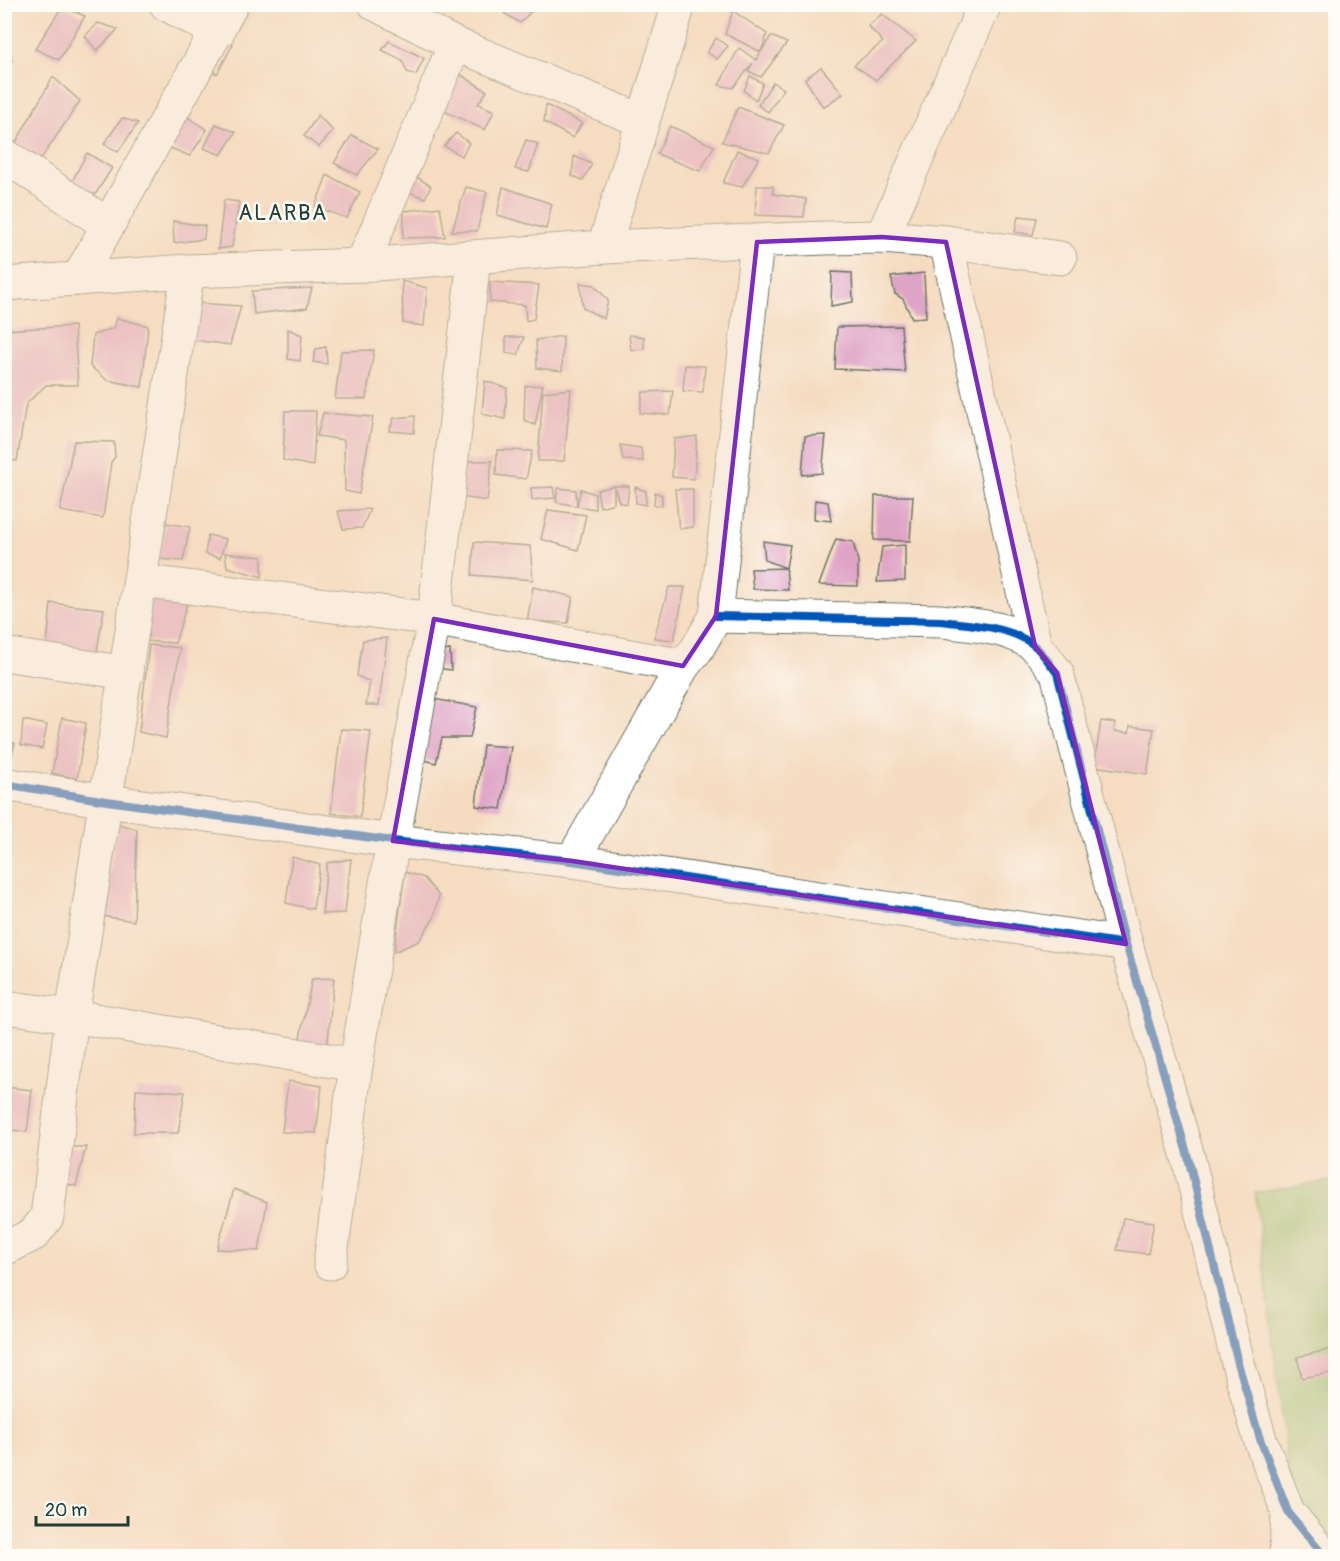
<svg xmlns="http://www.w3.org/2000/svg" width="1340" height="1561" font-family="Pangolin,sans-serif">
<rect width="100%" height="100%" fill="#fdfcf7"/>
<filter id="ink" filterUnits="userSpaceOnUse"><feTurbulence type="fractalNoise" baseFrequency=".0167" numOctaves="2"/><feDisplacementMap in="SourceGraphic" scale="12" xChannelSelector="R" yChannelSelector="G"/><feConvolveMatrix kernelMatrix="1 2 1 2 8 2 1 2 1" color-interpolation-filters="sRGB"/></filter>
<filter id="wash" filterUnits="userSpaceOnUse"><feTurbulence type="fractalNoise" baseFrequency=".008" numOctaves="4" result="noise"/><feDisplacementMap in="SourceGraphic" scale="24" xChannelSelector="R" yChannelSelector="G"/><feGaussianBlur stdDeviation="1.35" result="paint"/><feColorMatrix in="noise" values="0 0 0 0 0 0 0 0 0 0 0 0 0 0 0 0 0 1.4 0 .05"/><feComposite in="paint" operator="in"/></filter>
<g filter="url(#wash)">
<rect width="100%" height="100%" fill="#f5dcc1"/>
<!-- green -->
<polygon fill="#8fc578" stroke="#578156" stroke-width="1.5" points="1335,1180 1335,1551 1292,1499 1255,1193"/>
<g id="blocks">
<!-- building -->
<g fill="#dfa3c6">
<polygon points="470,4 482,4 475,11"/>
<polygon points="513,4 538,4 520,23 504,13"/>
<polygon points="62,7 85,16 59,60 35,49"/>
<polygon points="733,11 767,34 761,52 725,34"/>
<polygon points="882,14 916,41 876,80 854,65 883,42 868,26"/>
<polygon points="98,23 118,29 97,51 85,36"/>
<polygon points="771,36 787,43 761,77 748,71 753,63 733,88 719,85 739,48 756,60"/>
<polygon points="221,38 233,44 217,74 206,67"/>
<polygon points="716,38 728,46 717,59 707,52"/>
<polygon points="389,41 424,58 416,75 407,72 402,60 382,50"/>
<polygon points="4,55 12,60 4,68"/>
<polygon points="821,67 843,94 823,107 805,79"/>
<polygon points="458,73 487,91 478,104 494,111 485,130 442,110"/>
<polygon points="750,76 763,83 756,100 744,91"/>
<polygon points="53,77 80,101 41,159 15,144"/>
<polygon points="773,82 784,89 768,112 758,105"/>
<polygon points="546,105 582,123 573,138 544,122"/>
<polygon points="738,107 784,125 769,153 722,142"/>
<polygon points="182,113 207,130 190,156 168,147"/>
<polygon points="318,115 333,131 319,147 304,136"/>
<polygon points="122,118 138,123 118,152 104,144"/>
<polygon points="216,124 236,132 221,155 204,148"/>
<polygon points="670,126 714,146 700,171 657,154"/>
<polygon points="456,133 469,143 462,156 444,146"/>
<polygon points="352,135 378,149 357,175 334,163"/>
<polygon points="526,140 538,144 529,172 515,169"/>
<polygon points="737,150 759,158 742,187 723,183"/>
<polygon points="87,153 112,168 95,195 70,185"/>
<polygon points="574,156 592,164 583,180 572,176"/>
<polygon points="412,174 431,186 425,198 411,193"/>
<polygon points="327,175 360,192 347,218 315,207"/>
<polygon points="757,186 773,186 773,194 806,199 804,217 755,215"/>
<polygon points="466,187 487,192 477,231 452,231"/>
<polygon points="503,187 552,204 546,229 497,215"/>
<polygon points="224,200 239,202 232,247 218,249"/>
<polygon points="440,207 445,237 403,238 404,211"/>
<polygon points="1018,216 1037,218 1033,235 1015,232"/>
<polygon points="173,221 205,226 204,239 174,243"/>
<polygon points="832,272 852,273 853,302 831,306"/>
<polygon points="924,273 926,317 912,318 903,299 895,294 891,277"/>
<polygon points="402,281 427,288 424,326 403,323"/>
<polygon points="490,282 539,285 534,319 526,321 525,305 490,302"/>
<polygon points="580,283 594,285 608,300 604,319 583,308"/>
<polygon points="312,288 307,308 254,314 252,291"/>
<polygon points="196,303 241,306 230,345 194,340"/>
<polygon points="117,318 148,326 142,387 107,380 90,366 93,335 114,328"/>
<polygon points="74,326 78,385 46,385 26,404 17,461 4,459 4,330"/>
<polygon points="901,326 905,372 835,369 837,327"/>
<polygon points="288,329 302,335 300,361 288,359"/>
<polygon points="629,335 644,337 644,349 631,350"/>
<polygon points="563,336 562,371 537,368 536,340"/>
<polygon points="506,337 524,337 518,355 506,353"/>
<polygon points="326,347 327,364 313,362 316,349"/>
<polygon points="374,350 366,399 335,399 341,351"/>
<polygon points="685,365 705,366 703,392 683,391"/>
<polygon points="485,381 507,388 505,419 482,414"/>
<polygon points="543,385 535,425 524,420 525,386"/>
<polygon points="571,389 564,461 538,461 543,392"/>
<polygon points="673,391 670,415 640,413 643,392"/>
<polygon points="285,411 316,411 313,466 283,460"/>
<polygon points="323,413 373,417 359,494 345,491 344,440 317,436"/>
<polygon points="415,416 414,433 389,431 394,418"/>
<polygon points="826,435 822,473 802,475 805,436"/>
<polygon points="697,436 694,479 672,477 674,439"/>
<polygon points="74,441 114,442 115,457 111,462 103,518 60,511"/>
<polygon points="620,445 641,448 643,461 623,460"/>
<polygon points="497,450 532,451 526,479 496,475"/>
<polygon points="464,461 492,461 487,501 461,497"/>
<polygon points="614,486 629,486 627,504 619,502"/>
<polygon points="614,486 614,503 600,507 597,490"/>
<polygon points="553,487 555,498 532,500 531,488"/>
<polygon points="635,487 646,491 646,505 636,503"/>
<polygon points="558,488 576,490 577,506 556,502"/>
<polygon points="581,489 595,494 595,509 577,506"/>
<polygon points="675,489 693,489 693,527 679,529"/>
<polygon points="655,492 662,495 662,506 654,505"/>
<polygon points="875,496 913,496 910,541 874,540"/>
<polygon points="815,500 828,502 831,521 814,519"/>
<polygon points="370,509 362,528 343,529 338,511"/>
<polygon points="548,510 586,515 578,550 541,539"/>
<polygon points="166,523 190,527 183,561 159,559"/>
<polygon points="208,535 226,539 220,558 205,554"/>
<polygon points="836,539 853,542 858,561 858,586 819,585"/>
<polygon points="763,541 790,545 786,568 765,560"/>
<polygon points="474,542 530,546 533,580 472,575"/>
<polygon points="905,545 905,581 877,582 882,547"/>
<polygon points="225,553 262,557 262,577 227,567"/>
<polygon points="786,568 788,590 753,589 751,569"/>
<polygon points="533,587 573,597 568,623 527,621"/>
<polygon points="669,587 685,587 674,640 654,638"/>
<polygon points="152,598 187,604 175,643 142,641"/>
<polygon points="51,603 104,609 96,657 47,646"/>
<polygon points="387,638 379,705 366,705 370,682 357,676 363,640"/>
<polygon points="149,645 180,648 166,738 139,732"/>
<polygon points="450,650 451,670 437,668 438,652"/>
<polygon points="428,698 477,707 470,738 442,738 436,763 424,760"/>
<polygon points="62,718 86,723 77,779 52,773"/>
<polygon points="23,720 47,725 42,749 21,745"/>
<polygon points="1101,721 1115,723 1114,731 1129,733 1130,726 1154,729 1147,774 1094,766"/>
<polygon points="341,729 371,731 360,817 331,813"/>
<polygon points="4,741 15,743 8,768 4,767"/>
<polygon points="483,745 511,747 501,809 476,806"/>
<polygon points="118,824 137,829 134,921 101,916"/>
<polygon points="292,857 320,865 313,909 286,903"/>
<polygon points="351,859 345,913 322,914 327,863"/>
<polygon points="405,872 424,878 439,896 434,918 419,941 394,952"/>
<polygon points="334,978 327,1050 299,1043 312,979"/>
<polygon points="288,1081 322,1086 316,1133 282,1132"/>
<polygon points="4,1087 32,1090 27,1132 4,1129"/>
<polygon points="136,1089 185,1092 178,1133 134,1133"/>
<polygon points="68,1147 86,1147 76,1186 64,1183"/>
<polygon points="234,1189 267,1202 259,1251 217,1249"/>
<polygon points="1123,1218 1154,1222 1148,1254 1117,1250"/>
<polygon points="1332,1349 1336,1372 1302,1378 1297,1357"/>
</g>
</g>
</g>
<g filter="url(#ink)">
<use href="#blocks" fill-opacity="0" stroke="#6a7565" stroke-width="1.5"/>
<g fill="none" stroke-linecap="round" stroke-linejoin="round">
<!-- street casing -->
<g stroke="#6a7565" stroke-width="35">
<g id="street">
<polyline points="166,4 218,32"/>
<polyline points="375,4 455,44 643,121 604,247"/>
<polyline points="643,121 679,4"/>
<polyline points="4,155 108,225"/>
<polyline points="882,237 985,4"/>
<polyline points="946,242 1035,646"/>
<polyline points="362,265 455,44"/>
<polyline points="78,279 232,4"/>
<polyline points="141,581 434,619 683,666 697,649 716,616 757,242"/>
<path d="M716 616 941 621C971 625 1012 626 1036 647 1044 655 1050 664 1057 673L1126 944 1188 1157 1238 1363 1260 1439 1288 1512 1324 1556"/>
<polyline points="4,654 127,673"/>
<polyline points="4,784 107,801 393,841 572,861 1126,944"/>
<polyline points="572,861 683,666"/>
<polyline points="4,1007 72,1016 356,1065"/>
<polyline points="4,1249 34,1234 47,1217 72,1016 188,271"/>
<polyline points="330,1263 356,1065 393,841 434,619 474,258"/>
<polyline points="1286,1556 1288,1512"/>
</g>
</g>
<!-- secondary casing -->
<g stroke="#6a7565" stroke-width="35">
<polyline id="secondary" points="4,284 188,271 362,265 604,247 825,238 882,237 946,242 1060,258"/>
</g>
<!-- street -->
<use href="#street" stroke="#fff" stroke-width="33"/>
<!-- secondary -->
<use href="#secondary" stroke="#fff" stroke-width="33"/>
<!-- cycleway casing -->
<g stroke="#fdfcf7" stroke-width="11">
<g id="cycleway">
<path d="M716 616 941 621C971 625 1012 626 1036 647 1044 655 1050 664 1057 673L1126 944 1188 1157 1238 1363 1260 1439 1288 1512 1324 1556"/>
<polyline points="4,784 107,801 393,841 572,861 1126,944"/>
</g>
</g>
<!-- cycleway -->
<use href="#cycleway" stroke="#0057b8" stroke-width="8"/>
</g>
</g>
<!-- marked area -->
<path d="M0 0H1340V1561H0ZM882 237 946 242 1035 646 1057 673 1126 944 572 861 393 841 434 619 683 666 716 616 757 242Z" fill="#f5dcc1" fill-opacity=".55" fill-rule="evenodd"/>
<path fill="none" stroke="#7b2cbf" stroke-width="4.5" stroke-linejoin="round" d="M882 237 946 242 1035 646 1057 673 1126 944 572 861 393 841 434 619 683 666 716 616 757 242Z"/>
<g text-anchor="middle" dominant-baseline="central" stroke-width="5" stroke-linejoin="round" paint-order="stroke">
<!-- quarter labels -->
<g font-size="22" letter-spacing="1.5" fill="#1f3d34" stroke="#fdfcf7">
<text x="283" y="213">ALARBA</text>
</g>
</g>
<!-- margin -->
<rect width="1340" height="1561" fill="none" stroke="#fdfcf7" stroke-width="24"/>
<!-- scale -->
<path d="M36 1516v9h92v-9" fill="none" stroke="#1f3d34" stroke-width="3"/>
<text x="45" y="1516" font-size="18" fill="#1f3d34" stroke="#fdfcf7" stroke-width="4.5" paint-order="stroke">20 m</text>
</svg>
